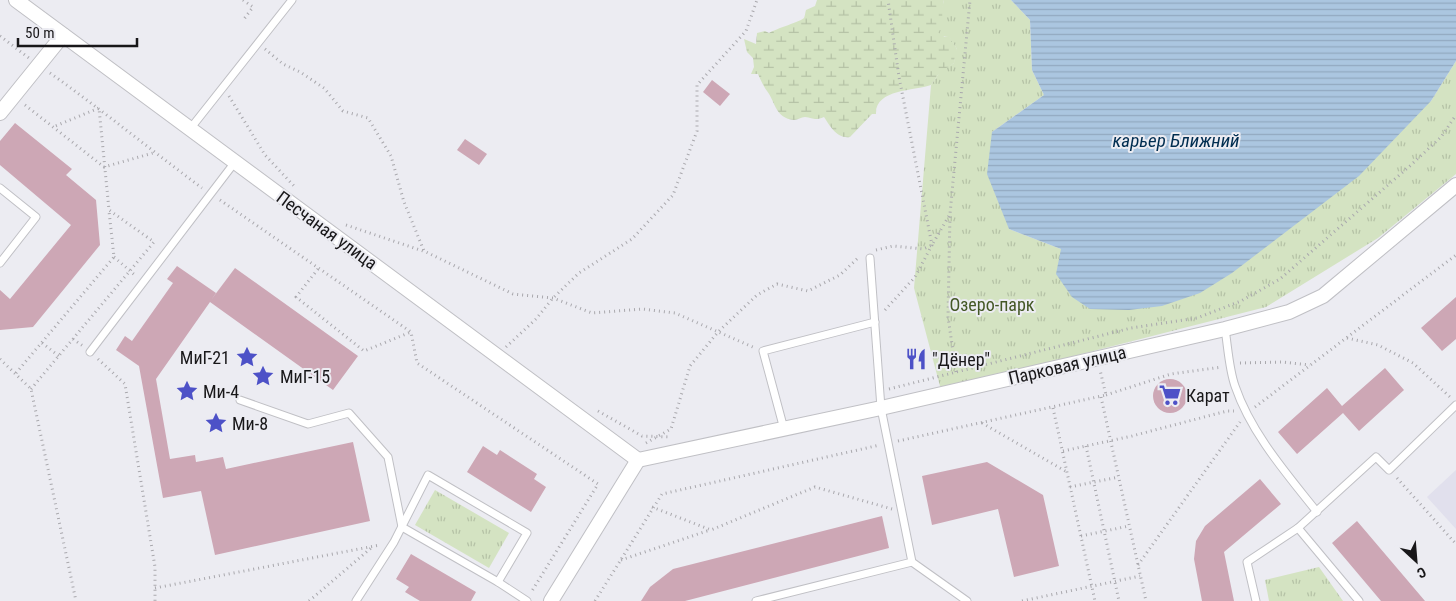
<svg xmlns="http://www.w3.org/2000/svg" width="1456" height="601" font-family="'Roboto Condensed',sans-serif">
<defs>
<pattern id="wetland-marsh" width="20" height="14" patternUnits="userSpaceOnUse" patternTransform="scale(1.25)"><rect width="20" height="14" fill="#d4e3c2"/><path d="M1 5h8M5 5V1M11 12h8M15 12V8" fill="none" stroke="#b5c2a6"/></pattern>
<pattern id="park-tufts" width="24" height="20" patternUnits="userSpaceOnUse" patternTransform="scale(1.25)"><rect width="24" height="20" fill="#d4e3c2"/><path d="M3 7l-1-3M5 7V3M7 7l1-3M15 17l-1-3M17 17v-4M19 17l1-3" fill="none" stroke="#b5c2a6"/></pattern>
<pattern id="water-rules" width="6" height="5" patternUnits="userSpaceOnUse" patternTransform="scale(1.25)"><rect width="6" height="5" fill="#abc6e0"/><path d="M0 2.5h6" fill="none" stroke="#92a9c0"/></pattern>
</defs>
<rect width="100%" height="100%" fill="#ececf2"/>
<!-- built -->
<polygon fill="#e1e0ed" points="1456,470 1456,529 1427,497"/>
<!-- wetland -->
<path fill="url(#wetland-marsh)" d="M817 0H944C941 10 946 18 941 28L944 37 949 36 957 49 954 63 938 75 931 85C914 91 875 89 876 114H872L850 137C837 139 830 126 824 117 815 121 813 118 805 117 801 117 798 120 794 120 775 118 776 103 767 91 763 85 761 81 758 74H751L754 67 753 58 747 52 744 39 756 44 757 33 765 31 769 33C775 29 802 21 804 18 805 16 805 13 806 10L815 6Z"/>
<!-- park -->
<g fill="url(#park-tufts)">
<path d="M944 0H1011L1030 20 1032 70 1044 95 992 132 1009 229 1061 249 1431 101 1456 61V174L1378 238 1266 307 941 390 914 288 931 85 940 72 954 63 955 52 957 49 949 37 941 36 939 32C945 17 940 13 944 0Z"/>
<polygon points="435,490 509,533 489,568 415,525"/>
<polygon points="1319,567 1343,601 1269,601 1265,580"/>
</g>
<!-- water -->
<polygon fill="url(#water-rules)" points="1011,0 1456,0 1456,61 1431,101 1359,176 1232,273 1200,293 1162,306 1129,310 1090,309 1072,297 1056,274 1061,249 1009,229 987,174 992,132 1044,95 1032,70 1030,20"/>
<!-- building -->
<g fill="#cda7b5">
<polygon points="712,80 730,94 720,106 703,92"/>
<polygon points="15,123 72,169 66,175 96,200 100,245 33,327 0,330 0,290 10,299 71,225 0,165 0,141"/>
<polygon points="465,139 487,154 479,165 457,150"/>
<polygon points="177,266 216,293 211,300 235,268 358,356 333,390 210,302 156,379 170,459 195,455 196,462 223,457 226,469 353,442 370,521 215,555 201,491 163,498 139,366 116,350 125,336 132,341 173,283 167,279"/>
<polygon points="1456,297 1456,339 1442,351 1421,328"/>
<polygon points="1385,368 1404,390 1359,431 1343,413 1297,454 1278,432 1327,388 1342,406"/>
<circle cx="1170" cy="396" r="17"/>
<polygon points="483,446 497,455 500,450 537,474 534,479 546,487 531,512 467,472"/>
<polygon points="987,462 1043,495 1059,566 1014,577 998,509 932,525 922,476"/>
<polygon points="1260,479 1281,504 1224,552 1234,601 1202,601 1194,559 1196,541 1205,526"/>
<polygon points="882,516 889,548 685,601 641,601 650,587 673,569"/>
<polygon points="1357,521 1425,601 1381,601 1354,569 1332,543"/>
<polygon points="411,554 476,592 471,601 420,601 405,592 409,587 396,579"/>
</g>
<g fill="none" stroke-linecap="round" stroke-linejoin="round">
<!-- service casing -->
<g stroke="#c0c0c5" stroke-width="9">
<g id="service">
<polyline points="190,129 292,0"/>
<polyline points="0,188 36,217 0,263"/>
<polyline points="870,258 881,408 912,562 967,601"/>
<path d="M1225 329C1228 348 1229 369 1235 386 1251 433 1286 473 1317 512"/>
<polyline points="90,352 235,162"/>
<polyline points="240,400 308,424 349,413 388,457 402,527 498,582 527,601"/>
<polyline points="784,429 763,351 875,322"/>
<polyline points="1298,528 1359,601"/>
<polyline points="356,601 394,542 428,475 527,533 498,582"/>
<polyline points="756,601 912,562"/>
<polyline points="1256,601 1247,562 1298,528 1376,457 1389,470 1456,405"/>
</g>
</g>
<!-- minor casing -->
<g stroke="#c0c0c5" stroke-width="16">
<g id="minor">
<polyline points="16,0 638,460"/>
<polyline points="0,113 63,35"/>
<polyline points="638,460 881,408 1225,329 1289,312 1323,296 1456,185"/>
<polyline points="551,601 638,460"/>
</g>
</g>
<!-- path -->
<g stroke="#a9a8ad" stroke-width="3" stroke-dasharray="1 4" stroke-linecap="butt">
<polyline points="243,0 253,7 244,19"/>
<polyline points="0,36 29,58"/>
<polyline points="265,49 283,64 300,72 324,88 343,111 368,118 391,156 404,202 424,251 513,294 553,298 592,313 642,309 675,313 755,348"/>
<path d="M50 73C102 110 151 150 202 188"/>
<polyline points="229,96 265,155 294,186"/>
<polyline points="25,105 104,167 153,153"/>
<polyline points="220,200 411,332 417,363 598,484 532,591"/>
<polyline points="346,225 423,251"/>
<polyline points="876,250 893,246 923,249 932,245 950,214"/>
<polyline points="114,257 136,276"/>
<polyline points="318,269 296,297 364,351 411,332"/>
<polyline points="885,310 915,277 932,245 899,77 888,0"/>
<polyline points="1347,338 1378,345 1413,363 1450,397"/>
<polyline points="73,339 83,346"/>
<polyline points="42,343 59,356"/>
<polyline points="506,347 536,319 553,298 579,273 632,239 673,195 697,131 697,85 746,31 757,0"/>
<polyline points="0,359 31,389 76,601"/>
<polyline points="98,359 125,384 155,567 155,601"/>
<polyline points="1240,363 1282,362 1310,365"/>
<polyline points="956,372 948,317 950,214 970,0"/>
<polyline points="16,373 114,257 109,211"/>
<polyline points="31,389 154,242 109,210 99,108 53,127"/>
<polyline points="889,389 1131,328 1197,318 1241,301 1280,279 1411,165 1441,137 1456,115"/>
<polyline points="1106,395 1171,374 1222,367"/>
<polyline points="1101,397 1146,601"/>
<polyline points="1255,407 1456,255"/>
<polyline points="1053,408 1095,601"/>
<polyline points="598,411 642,436 671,437"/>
<polyline points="982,423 1067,472"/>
<polyline points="898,441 1106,395 1100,370"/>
<polyline points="646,443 671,429 690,366 718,332 757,295 777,284 808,291 840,275 859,257"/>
<polyline points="1086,446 1119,601"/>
<polyline points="1063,451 1132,436 1227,411 1234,411"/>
<polyline points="1397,478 1456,544"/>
<polyline points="1070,487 1119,477"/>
<polyline points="652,507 711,530 815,487 892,509"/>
<polyline points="1081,536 1129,526"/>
<polyline points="621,560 710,530"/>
<polyline points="1138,565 1240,422"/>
<polyline points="155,588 380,545"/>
<polyline points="309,601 371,548"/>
<polyline points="595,601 662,494 880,445"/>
<polyline points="1022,601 1140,576"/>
</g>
<!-- service -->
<use href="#service" stroke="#fff" stroke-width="7"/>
<!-- minor -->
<use href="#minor" stroke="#fff" stroke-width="14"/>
</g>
<!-- icons -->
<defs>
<g id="sight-bare" transform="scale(1.725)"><path d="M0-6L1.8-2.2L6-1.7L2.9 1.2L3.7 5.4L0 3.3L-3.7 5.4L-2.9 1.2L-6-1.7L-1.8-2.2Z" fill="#4d51c7" stroke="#ececf2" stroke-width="2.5" paint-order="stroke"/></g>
<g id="restaurant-bare" transform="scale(1.725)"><path d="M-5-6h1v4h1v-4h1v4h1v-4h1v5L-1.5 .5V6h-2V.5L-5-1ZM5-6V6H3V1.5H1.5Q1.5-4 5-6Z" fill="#4d51c7" stroke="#ececf2" stroke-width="2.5" paint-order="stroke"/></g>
<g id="supermarket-bare" transform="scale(1.725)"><path d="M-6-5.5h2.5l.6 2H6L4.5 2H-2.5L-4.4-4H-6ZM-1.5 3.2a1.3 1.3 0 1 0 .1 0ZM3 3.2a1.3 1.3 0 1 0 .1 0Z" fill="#4d51c7" stroke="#ececf2" stroke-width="2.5" paint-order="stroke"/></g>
</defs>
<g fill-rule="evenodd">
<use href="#sight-bare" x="247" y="357"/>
<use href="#restaurant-bare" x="916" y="359"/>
<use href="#sight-bare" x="263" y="376"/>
<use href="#sight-bare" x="187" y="391"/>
<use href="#supermarket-bare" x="1170" y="395"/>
<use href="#sight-bare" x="216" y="423"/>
</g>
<g text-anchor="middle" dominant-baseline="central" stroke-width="4" stroke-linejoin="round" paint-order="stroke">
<!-- street labels -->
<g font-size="18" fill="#181719" stroke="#ececf2">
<text transform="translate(327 230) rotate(36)">Песчаная улица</text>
<text transform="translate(1067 365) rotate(-13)">Парковая улица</text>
</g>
<!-- park labels -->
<g font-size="18" fill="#445826" stroke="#ececf2">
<text x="992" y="304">Озеро-парк</text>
</g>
<!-- poi labels -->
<g font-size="18" fill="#181719" stroke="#ececf2" text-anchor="start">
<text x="230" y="357" text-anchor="end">МиГ-21</text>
<text x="932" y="359">"Дёнер"</text>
<text x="280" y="376">МиГ-15</text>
<text x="203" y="391">Ми-4</text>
<text x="1186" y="395">Карат</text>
<text x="232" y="423">Ми-8</text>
</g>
<!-- water labels -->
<g font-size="19" font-style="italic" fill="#002d50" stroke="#ececf2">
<text x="1176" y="140">карьер Ближний</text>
</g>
</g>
<!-- north arrow -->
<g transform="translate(1416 561) rotate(154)" stroke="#ececf2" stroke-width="4" paint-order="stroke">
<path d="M0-4L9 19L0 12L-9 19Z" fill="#181719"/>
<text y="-8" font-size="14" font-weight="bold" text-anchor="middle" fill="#181719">С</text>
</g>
<!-- scale -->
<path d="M18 38v8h119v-8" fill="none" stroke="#181719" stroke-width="2.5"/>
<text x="25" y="38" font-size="15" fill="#181719" stroke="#ececf2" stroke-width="4" paint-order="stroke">50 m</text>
</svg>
